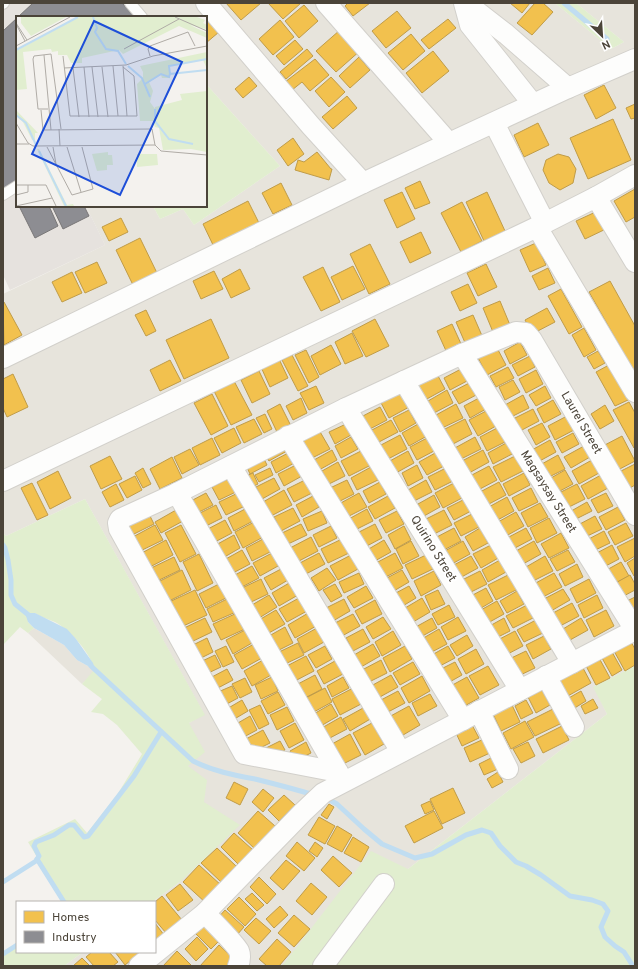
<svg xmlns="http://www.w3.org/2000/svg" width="638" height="969" font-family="Overpass,sans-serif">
<rect width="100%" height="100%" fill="#f4f2ee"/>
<!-- residential -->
<g fill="#e7e4dc">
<polygon points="136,3 555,3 611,49 624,42 576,3 635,3 635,666 594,687 607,714 408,869 341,966 64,966 83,952 155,952 155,902 152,902 181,881 203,802 188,766 189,723 204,714 85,499 6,536 3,533 3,294 105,245 86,206 153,206 160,219 183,209 194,225 280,166 206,84 206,17 148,17"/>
<polygon points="34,628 64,645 77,660 95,670 82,684 28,633"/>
</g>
<!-- industrial -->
<polygon fill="#e6e2de" points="3,3 136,3 148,17 17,17 17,206 86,206 105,245 10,290 3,275"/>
<!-- green -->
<g fill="#e1eecf">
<polygon points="555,3 576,3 624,42 611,49"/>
<polygon points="206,84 280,166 194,225 183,209 160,219 153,206 206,206"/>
<path d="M85 499 205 715 189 723 205 752 188 766 207 780 204 802 240 825 181 881 152 902H64L28 842 75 819 87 833 117 795 142 754 117 725 103 714 91 712 102 699 82 684 94 670C92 654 69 629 55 622 48 619 41 617 35 613L28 622 34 628 28 633 20 627 3 645V533L6 536Z"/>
<polygon points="635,666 635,966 282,966 371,851 408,869 607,714 593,687"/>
<polygon points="17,945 17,952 83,952 64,966 3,966 3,954"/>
</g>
<!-- water -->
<polygon fill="#c0ddf1" points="25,613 35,613 67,629 76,639 93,663 95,670 77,660 64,645 34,628 28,622"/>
<!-- homes -->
<g fill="#f2c14e" stroke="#c09c48">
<polygon points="226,3 261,3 241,20"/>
<polygon points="268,3 301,3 283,19"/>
<polygon points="348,3 370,3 353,16 345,6"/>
<polygon points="510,3 530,3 522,13"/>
<polygon points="535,3 543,3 553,12 532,35 517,23"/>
<polygon points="304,5 318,21 299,38 285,21"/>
<polygon points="397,11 411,28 386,48 372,31"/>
<polygon points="206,18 219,32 206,43"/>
<polygon points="448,19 456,28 429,49 421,40"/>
<polygon points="280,20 294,37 273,55 259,39"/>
<polygon points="340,30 361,50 336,72 316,51"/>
<polygon points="411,34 425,51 403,70 388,53"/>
<polygon points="295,40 303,49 284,65 276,56"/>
<polygon points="307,49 313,56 286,79 280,72"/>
<polygon points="433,51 449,71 422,93 406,73"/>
<polygon points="359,57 370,70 350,88 339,76"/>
<polygon points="315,59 329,75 310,91 302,82 292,90 285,82"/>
<polygon points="249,77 257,86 243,98 235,89"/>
<polygon points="331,77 345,92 329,107 315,91"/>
<polygon points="604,85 616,108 596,119 584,95"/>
<polygon points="347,96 357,108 333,129 322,117"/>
<polygon points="635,104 635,118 631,119 626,108"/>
<polygon points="613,119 631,160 588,179 570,138"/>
<polygon points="538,123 549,145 524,157 514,135"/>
<polygon points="293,138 304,154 288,166 277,150"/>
<polygon points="317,152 331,169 332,169 329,180 295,170 298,160 304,162"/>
<polygon points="558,154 569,157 576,169 573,183 560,190 549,183 543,170 546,160"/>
<polygon points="420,181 430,203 415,209 405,188"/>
<polygon points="281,183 292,205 273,214 262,193"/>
<polygon points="635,189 635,217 626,222 614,201"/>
<polygon points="402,192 415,219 397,228 384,200"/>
<polygon points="487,192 505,231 484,241 466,202"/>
<polygon points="248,201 260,225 214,247 203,224"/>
<polygon points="462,202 482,241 461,252 441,213"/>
<polygon points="600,210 608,228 585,239 576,221"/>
<polygon points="121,218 128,232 109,241 102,227"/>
<polygon points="421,232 431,253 410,263 400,242"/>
<polygon points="140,238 157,273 133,285 116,250"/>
<polygon points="536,243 546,265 530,272 520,250"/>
<polygon points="370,244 390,284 369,294 350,254"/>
<polygon points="97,262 107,283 85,293 75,272"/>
<polygon points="486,264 497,287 478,296 467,273"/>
<polygon points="353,266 365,289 342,300 331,277"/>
<polygon points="323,267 340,302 321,311 303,277"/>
<polygon points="548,268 555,283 539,290 532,276"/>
<polygon points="240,269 250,289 231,298 222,279"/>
<polygon points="214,271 223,289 201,299 193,281"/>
<polygon points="72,272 82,293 62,302 52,282"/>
<polygon points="610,281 635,326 635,373 589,292"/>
<polygon points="468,284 477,303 460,311 451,292"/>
<polygon points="561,289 582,327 569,334 548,296"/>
<polygon points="500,301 510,325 493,332 483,308"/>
<polygon points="3,302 4,302 22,335 4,345"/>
<polygon points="547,308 555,322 532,334 525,320"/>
<polygon points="146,310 156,331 146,336 135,315"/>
<polygon points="473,315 483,338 466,345 456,322"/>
<polygon points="211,319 229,358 184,379 166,340"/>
<polygon points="375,319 389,346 366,357 352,331"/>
<polygon points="452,324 462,346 447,353 437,331"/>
<polygon points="584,328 596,350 584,357 572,335"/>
<polygon points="352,333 363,356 345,364 335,342"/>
<polygon points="520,342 527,355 510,364 504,351"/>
<polygon points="331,345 341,364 320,375 311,356"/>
<polygon points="496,346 506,365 487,375 477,356"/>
<polygon points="306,350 319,377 309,383 295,355"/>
<polygon points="598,351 605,363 594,369 587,357"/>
<polygon points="292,355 308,386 298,391 282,360"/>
<polygon points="530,356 535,367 518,376 512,365"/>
<polygon points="279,359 288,378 270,387 261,367"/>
<polygon points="170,360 181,381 160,391 150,370"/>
<polygon points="609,365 628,400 615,406 596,372"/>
<polygon points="508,367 514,378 496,387 490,376"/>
<polygon points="461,369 467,381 450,390 444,378"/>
<polygon points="536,370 543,384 526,393 519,379"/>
<polygon points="259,371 270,394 252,403 241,380"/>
<polygon points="13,374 28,407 7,417 3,408 3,379"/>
<polygon points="437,374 445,389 425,400 417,386"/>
<polygon points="513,380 520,392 505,400 499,387"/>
<polygon points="234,381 252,415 231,425 214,391"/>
<polygon points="473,381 480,393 459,404 452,392"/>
<polygon points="316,386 324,403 309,410 300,393"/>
<polygon points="545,386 551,398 536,406 529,395"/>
<polygon points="401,387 411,406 389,418 379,399"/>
<polygon points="447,390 453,403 434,413 428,401"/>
<polygon points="212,394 228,426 211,435 194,403"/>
<polygon points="523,395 529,408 511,417 505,405"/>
<polygon points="301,398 307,413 293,420 286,406"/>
<polygon points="479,398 486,409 470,418 464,406"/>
<polygon points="553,400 561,414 544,423 537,409"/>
<polygon points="629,402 635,413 634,448 613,410"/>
<polygon points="280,404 291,426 277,432 267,411"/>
<polygon points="456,404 463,418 442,428 436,415"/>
<polygon points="605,405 614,421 600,429 591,414"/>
<polygon points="380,407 387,420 368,430 361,417"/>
<polygon points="533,409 539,421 520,431 513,419"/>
<polygon points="409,410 416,423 400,432 393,418"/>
<polygon points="488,410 496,426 478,436 469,420"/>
<polygon points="265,414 272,429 264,433 256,418"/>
<polygon points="567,416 574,430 555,440 548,426"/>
<polygon points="254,419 262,434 244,443 236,427"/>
<polygon points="465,419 472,434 453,444 445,429"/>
<polygon points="391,420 398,432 377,443 370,431"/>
<polygon points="420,423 427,436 409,446 402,433"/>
<polygon points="542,423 550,437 536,445 528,430"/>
<polygon points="346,424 351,435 335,444 329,432"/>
<polygon points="499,427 507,441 487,451 480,437"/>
<polygon points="234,428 241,443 222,453 214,438"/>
<polygon points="319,430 330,449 312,458 302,440"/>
<polygon points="573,433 579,444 562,453 556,442"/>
<polygon points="400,435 407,449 388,459 381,445"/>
<polygon points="622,436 635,461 614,472 601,447"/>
<polygon points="351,437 358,449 341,458 335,446"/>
<polygon points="475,437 481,449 459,460 453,449"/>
<polygon points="212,438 220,455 200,465 192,448"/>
<polygon points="427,438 434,451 417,460 410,447"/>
<polygon points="550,440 556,452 536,463 530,451"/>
<polygon points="508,442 514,453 493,464 488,453"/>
<polygon points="284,445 287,451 269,461 265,455"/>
<polygon points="584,446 590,457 571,468 564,457"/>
<polygon points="190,449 199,465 182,474 174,457"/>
<polygon points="332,450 337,460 319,470 314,460"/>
<polygon points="363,450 371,465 349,476 341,461"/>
<polygon points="483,450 489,462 469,473 462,461"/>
<polygon points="292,451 298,461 276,473 271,462"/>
<polygon points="408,451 414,463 394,474 388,462"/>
<polygon points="437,452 444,466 427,475 419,462"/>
<polygon points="262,455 267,465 250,474 245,463"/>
<polygon points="558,455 565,469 547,478 540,465"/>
<polygon points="110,456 122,479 101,489 90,466"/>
<polygon points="515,456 523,471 501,482 493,467"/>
<polygon points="172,457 182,478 160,489 150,469"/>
<polygon points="592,460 599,473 579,484 572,471"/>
<polygon points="338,462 345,476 329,484 322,471"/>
<polygon points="635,464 635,485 630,488 621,471"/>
<polygon points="296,465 302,476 284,486 278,474"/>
<polygon points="417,465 423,478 408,486 402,473"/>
<polygon points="489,466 497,480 478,490 470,476"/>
<polygon points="371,467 378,480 357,490 351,478"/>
<polygon points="143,468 151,484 143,488 135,473"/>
<polygon points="270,468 273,475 259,482 255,475"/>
<polygon points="446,468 453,481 435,490 428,477"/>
<polygon points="565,470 573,484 558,492 551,478"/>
<polygon points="58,471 71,498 50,509 37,482"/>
<polygon points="253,473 258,484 252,487 246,476"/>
<polygon points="524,473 530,485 509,496 503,484"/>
<polygon points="601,475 608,488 588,499 581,486"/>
<polygon points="135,476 142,490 127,498 119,484"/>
<polygon points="232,477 238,491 219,500 212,487"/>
<polygon points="274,478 280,489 262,499 256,487"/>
<polygon points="307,479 314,492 294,502 287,489"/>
<polygon points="347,480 354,494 338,502 330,488"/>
<polygon points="426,480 432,492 414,501 408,490"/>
<polygon points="380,482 386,494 369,503 363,491"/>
<polygon points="499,482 506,495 487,505 480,492"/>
<polygon points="32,483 48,515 37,520 21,488"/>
<polygon points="454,483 462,498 443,508 435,493"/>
<polygon points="116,484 124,500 110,507 102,492"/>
<polygon points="577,484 585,499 563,510 555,495"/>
<polygon points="531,488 538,502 519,511 512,498"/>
<polygon points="284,490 292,505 271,516 263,502"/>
<polygon points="206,493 213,505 195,514 189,502"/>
<polygon points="238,493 245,506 226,515 219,502"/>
<polygon points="359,493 367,507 347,517 339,504"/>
<polygon points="606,493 613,506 598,513 591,500"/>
<polygon points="434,495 440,507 424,516 418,504"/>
<polygon points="313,496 319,507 302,517 296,505"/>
<polygon points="388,496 395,508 375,519 368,507"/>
<polygon points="507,497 514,511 494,522 487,508"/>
<polygon points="465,499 471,511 454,520 447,508"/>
<polygon points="587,502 592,511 570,522 566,514"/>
<polygon points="540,503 548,517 528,527 521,513"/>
<polygon points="216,505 222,518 202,528 196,515"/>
<polygon points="618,507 625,520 606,530 599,517"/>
<polygon points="247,508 253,521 234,531 228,518"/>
<polygon points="293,508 300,521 281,531 274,517"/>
<polygon points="367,509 373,521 353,531 347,520"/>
<polygon points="147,510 154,524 128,537 121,523"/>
<polygon points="176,510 183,521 161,533 155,522"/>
<polygon points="444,510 452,525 430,536 422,521"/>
<polygon points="322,511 327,523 308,531 303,519"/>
<polygon points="397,511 404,524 386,533 379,520"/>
<polygon points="516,512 524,526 506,536 498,522"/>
<polygon points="472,514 479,527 461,536 454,523"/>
<polygon points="595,516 602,529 583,538 576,526"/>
<polygon points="549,518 557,533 537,543 530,528"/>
<polygon points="225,520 232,533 211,544 204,531"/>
<polygon points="256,521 265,536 243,548 235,532"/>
<polygon points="626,523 633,536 615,545 608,532"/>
<polygon points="301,524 307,535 288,544 282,533"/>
<polygon points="375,524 382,538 363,548 355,534"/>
<polygon points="155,525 163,540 138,552 131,538"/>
<polygon points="181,525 196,554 180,562 165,533"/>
<polygon points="331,526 337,538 319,547 313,535"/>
<polygon points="404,526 411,540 395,549 388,535"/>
<polygon points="454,528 461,541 440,552 433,539"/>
<polygon points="480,528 488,543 473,551 465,537"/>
<polygon points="526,528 532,539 513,549 507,538"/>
<polygon points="604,531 610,543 589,553 583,542"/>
<polygon points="561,533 569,548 549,558 541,544"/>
<polygon points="234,535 240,548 221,559 214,546"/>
<polygon points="311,537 318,551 297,562 290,548"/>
<polygon points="635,538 635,556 625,562 617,547"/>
<polygon points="263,539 270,552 252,561 246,548"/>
<polygon points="342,539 349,553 328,563 321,549"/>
<polygon points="166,540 173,555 146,569 138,555"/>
<polygon points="384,540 391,552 373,562 367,550"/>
<polygon points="411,541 419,556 403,564 396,549"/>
<polygon points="463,541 470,554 450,565 443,552"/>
<polygon points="534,541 541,554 523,564 516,551"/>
<polygon points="493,544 500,557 481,568 473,554"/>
<polygon points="612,545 619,559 600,569 593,555"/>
<polygon points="242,550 250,564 231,574 224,560"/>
<polygon points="568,550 575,562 557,571 550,559"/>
<polygon points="272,553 278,566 260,576 253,563"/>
<polygon points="319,553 325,564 304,575 298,564"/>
<polygon points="395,553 403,568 382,579 374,564"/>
<polygon points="199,554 213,583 197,591 183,562"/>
<polygon points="351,555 358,569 338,580 330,566"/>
<polygon points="426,555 433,569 412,579 405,565"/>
<polygon points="471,556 478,568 456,580 450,567"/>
<polygon points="545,556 553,571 533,581 526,567"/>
<polygon points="174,557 180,570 153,583 147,570"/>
<polygon points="635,558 635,575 634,576 627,563"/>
<polygon points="500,560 506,572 488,582 482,570"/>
<polygon points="621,562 629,576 610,586 603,572"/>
<polygon points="577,564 583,577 565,586 559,574"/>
<polygon points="252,566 259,578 240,588 233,576"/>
<polygon points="327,568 336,580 319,591 311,578"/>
<polygon points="281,569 288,580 271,590 264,578"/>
<polygon points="182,570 191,590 165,603 156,583"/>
<polygon points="402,570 409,582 392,592 385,579"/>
<polygon points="434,571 441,585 421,596 414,581"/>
<polygon points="480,571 487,584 467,594 460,581"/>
<polygon points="359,573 364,584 344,593 339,582"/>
<polygon points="554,573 562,587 541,598 534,584"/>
<polygon points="510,574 518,589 496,600 488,585"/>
<polygon points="630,575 635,584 635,590 618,599 610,586"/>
<polygon points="261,579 268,594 249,603 242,588"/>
<polygon points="589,579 596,593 577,603 570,589"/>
<polygon points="291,582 298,595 279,606 272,593"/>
<polygon points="221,583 228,597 206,608 199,594"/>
<polygon points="335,584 342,596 331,602 323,590"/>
<polygon points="366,586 373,598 354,608 347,597"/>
<polygon points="409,586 416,598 401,607 394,594"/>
<polygon points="486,588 493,601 476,611 469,597"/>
<polygon points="563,589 570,600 551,611 544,599"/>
<polygon points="195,590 207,615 181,627 169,602"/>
<polygon points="438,590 445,604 431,610 425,596"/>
<polygon points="517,591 524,604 507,613 500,601"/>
<polygon points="269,595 277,607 259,618 252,605"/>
<polygon points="597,595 603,608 584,618 578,605"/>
<polygon points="635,597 635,616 623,603"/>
<polygon points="229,598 236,612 213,622 207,609"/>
<polygon points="299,598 307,611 287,622 279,609"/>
<polygon points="422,598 430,612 408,625 400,611"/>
<polygon points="344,599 350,611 333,621 326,608"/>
<polygon points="375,600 382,614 362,624 355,611"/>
<polygon points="497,601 504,614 486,624 479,611"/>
<polygon points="572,603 579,616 560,626 553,613"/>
<polygon points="449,605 455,617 438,625 432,614"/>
<polygon points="527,605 533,618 513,628 506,616"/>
<polygon points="276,610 285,624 267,634 259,620"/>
<polygon points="606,610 614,626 594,637 586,620"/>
<polygon points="310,612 318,625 295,638 288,625"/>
<polygon points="237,613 245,629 221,640 213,624"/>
<polygon points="353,614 360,626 342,636 335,623"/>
<polygon points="383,617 391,629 373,639 366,627"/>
<polygon points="458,617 466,631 448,640 441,627"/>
<polygon points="205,618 212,632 189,643 182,629"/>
<polygon points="432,618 437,628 417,639 412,629"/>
<polygon points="504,618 510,631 492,640 486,628"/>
<polygon points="581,618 588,630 570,640 563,629"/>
<polygon points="536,620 543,633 524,642 517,630"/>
<polygon points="285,627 293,643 277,651 269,636"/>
<polygon points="317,628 324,642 304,653 297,639"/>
<polygon points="363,629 370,642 353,651 346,638"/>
<polygon points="439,629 447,644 428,654 420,640"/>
<polygon points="245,630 252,643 233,654 226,640"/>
<polygon points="393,631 401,645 382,656 375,642"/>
<polygon points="515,631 523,646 502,657 494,642"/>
<polygon points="467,635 473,646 457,656 450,645"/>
<polygon points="544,636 551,649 533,659 526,645"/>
<polygon points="207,638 213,652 197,660 191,646"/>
<polygon points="631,642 635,649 635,665 625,671 614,651"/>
<polygon points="298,643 304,655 285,664 279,652"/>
<polygon points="254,644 262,658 242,669 234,655"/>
<polygon points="373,644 380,656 361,667 354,655"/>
<polygon points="226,646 234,662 223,667 215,651"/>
<polygon points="325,646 332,659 316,668 308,655"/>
<polygon points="405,646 412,659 390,672 383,658"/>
<polygon points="448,646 455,658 436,668 430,656"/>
<polygon points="476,649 484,664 466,674 458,659"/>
<polygon points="526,651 535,668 514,678 505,661"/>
<polygon points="612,652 622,670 612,676 602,658"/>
<polygon points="215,655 221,667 204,675 198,663"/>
<polygon points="306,656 314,671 293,682 285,667"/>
<polygon points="598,656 610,678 596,685 585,664"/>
<polygon points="263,660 271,675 252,686 244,671"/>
<polygon points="381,660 387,673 369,682 362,670"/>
<polygon points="335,661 343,674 324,684 317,671"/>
<polygon points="413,662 420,674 400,685 393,673"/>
<polygon points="455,662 462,675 446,684 439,670"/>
<polygon points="488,666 499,685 480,695 469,676"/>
<polygon points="583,668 591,683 566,697 558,681"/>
<polygon points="227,669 233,680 216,689 210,678"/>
<polygon points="315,675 322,689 303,699 296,685"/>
<polygon points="391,675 398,687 378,698 371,686"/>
<polygon points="422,676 430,691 409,703 401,688"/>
<polygon points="272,677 278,691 261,699 255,685"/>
<polygon points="343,677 349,688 332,697 327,686"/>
<polygon points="467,677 479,698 459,709 447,688"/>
<polygon points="245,678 252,692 240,698 232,684"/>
<polygon points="232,686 238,698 225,705 218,692"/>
<polygon points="355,687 363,703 340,715 332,699"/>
<polygon points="325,688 332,702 312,713 304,699"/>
<polygon points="542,690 550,705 536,713 528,697"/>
<polygon points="398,691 405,703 388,712 381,700"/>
<polygon points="581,691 586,701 573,709 567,699"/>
<polygon points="278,692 285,705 268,714 261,701"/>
<polygon points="430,694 437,706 418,716 412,703"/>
<polygon points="593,699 598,708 585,714 581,706"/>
<polygon points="242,700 248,711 231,721 225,710"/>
<polygon points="526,700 533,713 521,719 515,706"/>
<polygon points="331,704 338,716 319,727 312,715"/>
<polygon points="260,705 269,724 259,729 249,710"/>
<polygon points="512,705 520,722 501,731 493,714"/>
<polygon points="409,706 420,725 398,738 387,718"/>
<polygon points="287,707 294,721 277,730 270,715"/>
<polygon points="365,707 372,718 350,731 343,719"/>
<polygon points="555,708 562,723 535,736 527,722"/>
<polygon points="250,716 257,730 238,740 231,727"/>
<polygon points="341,717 347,729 326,740 320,729"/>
<polygon points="525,721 534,737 511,749 503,733"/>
<polygon points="295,723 304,740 289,748 280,731"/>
<polygon points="372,723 384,744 365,755 353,733"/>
<polygon points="472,725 479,738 462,746 456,733"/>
<polygon points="562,726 569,740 543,753 536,739"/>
<polygon points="263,730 270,743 250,753 244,740"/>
<polygon points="350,734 361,755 343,764 332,744"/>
<polygon points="484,739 490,753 470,762 464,748"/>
<polygon points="280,741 285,750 271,757 266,748"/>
<polygon points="306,742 311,753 295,761 290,751"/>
<polygon points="528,742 535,756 521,763 513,749"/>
<polygon points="493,757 498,769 484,775 479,764"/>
<polygon points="498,772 503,782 492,788 487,779"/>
<polygon points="234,782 248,789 240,805 226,798"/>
<polygon points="453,788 465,813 442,824 430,799"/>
<polygon points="263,789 274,798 263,812 252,802"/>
<polygon points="284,795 295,805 279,821 268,810"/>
<polygon points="430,801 434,810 425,814 421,805"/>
<polygon points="329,804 334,807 327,819 321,815"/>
<polygon points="258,811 275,826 255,849 238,833"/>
<polygon points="434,811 443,828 414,843 405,826"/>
<polygon points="319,817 335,826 325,844 308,835"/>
<polygon points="337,826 352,835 342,852 327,844"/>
<polygon points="234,833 253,850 239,865 221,847"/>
<polygon points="353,837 369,847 361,862 344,853"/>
<polygon points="297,842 315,858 304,871 286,856"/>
<polygon points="315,842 323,848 317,857 309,851"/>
<polygon points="217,848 236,866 221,882 201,863"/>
<polygon points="333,856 352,873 339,887 321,870"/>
<polygon points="286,860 300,871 283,890 270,878"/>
<polygon points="199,865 222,886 206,903 183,882"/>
<polygon points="259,877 276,894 267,904 250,887"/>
<polygon points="311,883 327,897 312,915 296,901"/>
<polygon points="180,884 193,900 178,911 166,895"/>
<polygon points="252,893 264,905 257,911 245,899"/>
<polygon points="162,896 182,920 166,933 155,920 155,902"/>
<polygon points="239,897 256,914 245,926 227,909"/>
<polygon points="280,906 288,915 274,928 266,919"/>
<polygon points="225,910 244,927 236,936 217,919"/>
<polygon points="294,915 310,929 294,947 278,933"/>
<polygon points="256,918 271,931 259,944 244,930"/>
<polygon points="155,923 164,935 155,943"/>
<polygon points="206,924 221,939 211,949 196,934"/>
<polygon points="197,937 208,949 196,961 185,949"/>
<polygon points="277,939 291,952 279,966 267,966 259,959"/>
<polygon points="219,945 234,959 227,966 200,966"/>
<polygon points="177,951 192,966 163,966"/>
<polygon points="92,952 109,952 118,962 113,966 94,966 86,957"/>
<polygon points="115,952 141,952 125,965"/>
<polygon points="82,958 90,966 73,966"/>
</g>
<!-- industry -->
<g fill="#8d8d92" stroke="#797777">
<polygon points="33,3 122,3 135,17 18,17"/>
<polygon points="17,18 17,181 3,190 3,31"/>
<polygon points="19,206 49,206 58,226 35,238"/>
<polygon points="52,206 84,206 89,216 63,229"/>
</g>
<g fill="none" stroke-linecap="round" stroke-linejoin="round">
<!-- stream -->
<g stroke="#c0ddf1" stroke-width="5">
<polyline points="564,3 607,39"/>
<polyline points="3,545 5,548 8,560 11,580 11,595 15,604 31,617"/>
<path d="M91 666 193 761C213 771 233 775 255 779 275 784 295 789 314 795"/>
<polyline points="326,798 337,804 364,829 382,844 415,858 432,854 466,835 482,830 491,833 500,846 516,862 526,866 541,875 570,896 592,900 603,904 608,911 601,927 605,937 615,946 624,952 633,966"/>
<polyline points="37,859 64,902"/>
<polyline points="3,882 36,861 39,856 34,846 36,842 54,835 69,825 74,825 84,837 88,836 134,776 161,732"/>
<polyline points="3,954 17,945"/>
</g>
<!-- service casing -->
<g stroke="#d2d0cb" stroke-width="12">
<g id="service">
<polyline points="130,3 142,17"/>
<polyline points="3,4 4,3"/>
<polyline points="3,195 17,186"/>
</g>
</g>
<!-- minor casing -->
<g stroke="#d2d0cb" stroke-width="22">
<g id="minor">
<polyline points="206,3 311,126 363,183"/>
<polyline points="326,3 449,143"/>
<polyline points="464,3 470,25 533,104"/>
<polyline points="466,3 506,34 568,88"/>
<polyline points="494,123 545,223"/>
<polyline points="596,197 635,262"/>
<polyline points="537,227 635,392"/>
<polyline points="462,354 635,630"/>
<polyline points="3,358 363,183 568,88 635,59"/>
<polyline points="404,381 572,663"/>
<polyline points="346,408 520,690"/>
<polyline points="288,436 463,720"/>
<polyline points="231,466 401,752"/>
<polyline points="3,481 537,227 596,197 635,175"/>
<polyline points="177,493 342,779"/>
<polyline points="546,676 574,727"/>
<polyline points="479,711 508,769"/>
<polyline points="338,772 244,754 119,529 118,523 120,519 177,493 346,408 462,354 516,332 526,333 532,340 635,515"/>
<path d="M205 913C212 921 235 943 239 951 241 956 240 961 238 966"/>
<polyline points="139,966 205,913 303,812 323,793 635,630"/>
<polyline points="323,966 384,884"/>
</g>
</g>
<!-- service -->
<use href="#service" stroke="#fdfdfc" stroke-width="10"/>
<!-- minor -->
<use href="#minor" stroke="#fdfdfc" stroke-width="20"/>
</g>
<g text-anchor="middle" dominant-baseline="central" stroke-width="4" stroke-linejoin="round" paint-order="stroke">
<!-- street labels -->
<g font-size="12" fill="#4b4439" stroke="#fff">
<text transform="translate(581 423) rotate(60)">Laurel Street</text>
<text transform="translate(548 492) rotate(58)">Magsaysay Street</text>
<text transform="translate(433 549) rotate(58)">Quirino Street</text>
</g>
</g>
<!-- overview -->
<g transform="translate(16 16)">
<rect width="191" height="191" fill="#f4f2ee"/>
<path d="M5 1H50L15 20 5 7ZM63 1H181L189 4 187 7 191 9 190 13 174 9 191 17V22L163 10 107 38 103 34 66 42V47H55L51 39H42V35L36 36 35 33 7 36 11 73 0 74V35ZM191 36V53L187 44 153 50 154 62H146L145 59 133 66 137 75 134 86 139 93V91L166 84 164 78 191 75V136L175 133 147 134 143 112 139 111 137 105H124L121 68 127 62V56L124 50ZM0 94 22 117H19V124H16L7 106 0 99ZM21 133H23L51 189 57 188 58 190H48ZM92 136V139H96L97 149H91V154L81 155 76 138ZM121 138H141L142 149 121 151Z" fill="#e1eecf"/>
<path fill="none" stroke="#c0ddf1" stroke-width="2" d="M77 1 81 12 79 16 90 33 102 35 110 48M0 34 62 1M112 50 126 62 134 81M154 58 153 50 191 43M129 68 145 58 153 61 154 58 191 54M139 93V105L153 123 177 128M0 99 10 107 20 129M23 135 50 190"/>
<path fill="none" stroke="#b0aca6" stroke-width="1" d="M159 1 191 15M0 7 11 24M0 8 9 25M0 30 54 1M108 33 163 3M28 39 35 114M47 40 54 100H121L118 60 107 51M134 40 132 33 134 30 172 16 179 30M97 50 102 100M107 50 111 100M68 51 73 101M76 51 82 101M86 51 92 101M48 52 110 49 137 40 191 30M57 52 63 101M32 93H22L17 43 18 40 35 38 45 113M25 94 27 114 136 113 139 129 145 135 191 139M0 107 12 127 17 130 139 129M43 113 44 130M0 128H13M31 131 56 179 77 173 66 131M37 131 40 148M51 131 65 176M0 169H30L40 190M0 179 12 176V169M0 190 36 182"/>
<path fill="#1d4ed8" fill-opacity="0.15" stroke="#1d4ed8" stroke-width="2" d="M78 5 166 46 104 179 16 138Z"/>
<rect width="191" height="191" fill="none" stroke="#4b4439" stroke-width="2"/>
</g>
<!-- border -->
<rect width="638" height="969" fill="none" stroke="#4b4439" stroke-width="8"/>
<!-- legend -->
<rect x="16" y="901" width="140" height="52" fill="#ffffff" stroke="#b7b4b0"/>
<rect x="24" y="911" width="20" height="12" fill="#f2c14e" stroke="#b7b4b0"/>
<text x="52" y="921" font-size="12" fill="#4b4439">Homes</text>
<rect x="24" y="931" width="20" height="12" fill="#8d8d92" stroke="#b7b4b0"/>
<text x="52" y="941" font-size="12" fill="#4b4439">Industry</text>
<!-- north arrow -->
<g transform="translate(602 36) rotate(155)" stroke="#ffffff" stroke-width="3" paint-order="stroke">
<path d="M0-3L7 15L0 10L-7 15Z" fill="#4b4439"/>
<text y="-6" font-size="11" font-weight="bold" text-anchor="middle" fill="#4b4439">N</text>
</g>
</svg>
